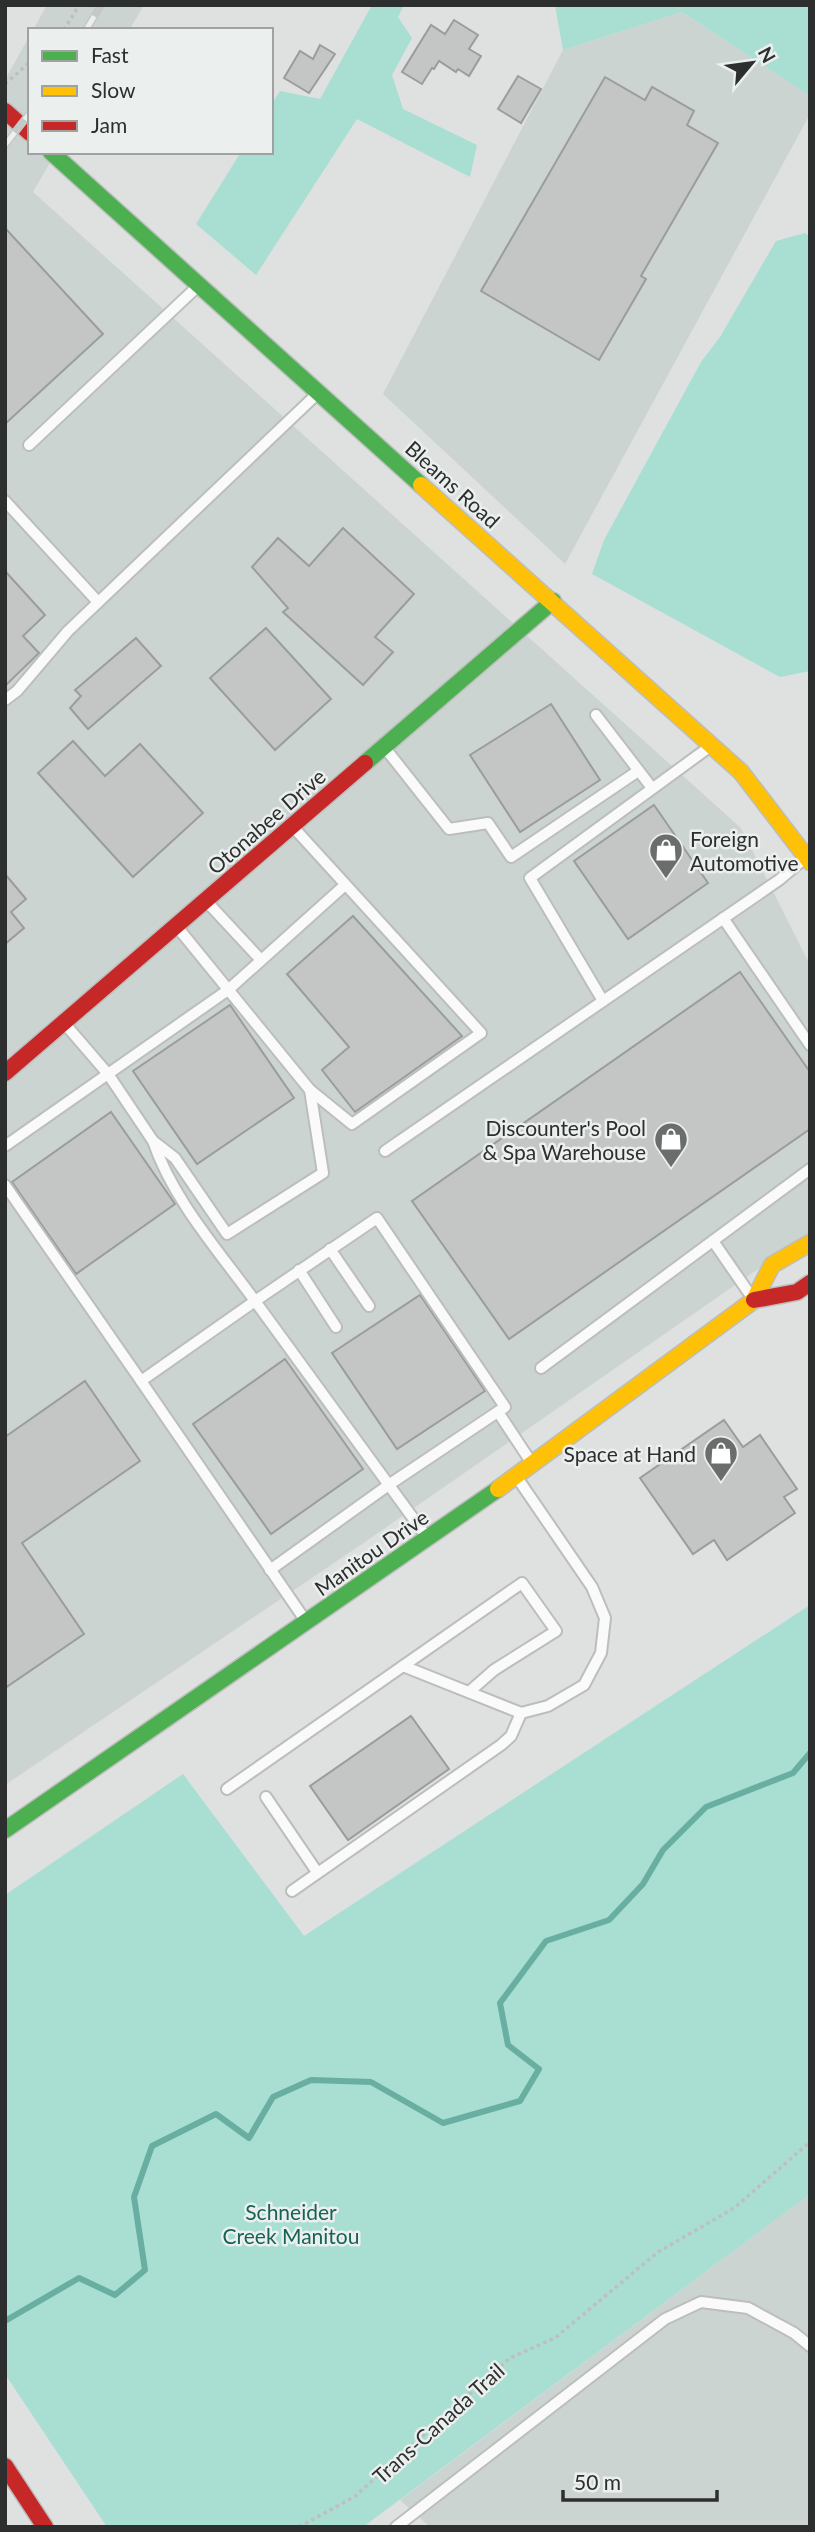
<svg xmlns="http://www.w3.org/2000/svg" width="815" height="2532" font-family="Lato,sans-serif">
<rect width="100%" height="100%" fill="#dee1e0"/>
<!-- built -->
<g fill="#ccd4d2">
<polygon points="47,5 144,5 129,30 33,30"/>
<polygon points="682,12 810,96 810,114 565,564 383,394 563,50"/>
<polygon points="30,35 30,152 56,152 33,192 741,828 810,965 810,1233 365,1542 5,1785 5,80"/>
<polygon points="810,2194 810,2527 430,2527 400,2500"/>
</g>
<!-- green -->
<g fill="#a9ded2">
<polygon points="372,5 404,5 398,17 412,38 392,75 403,109 477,145 470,177 357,119 256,275 196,224 241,152 271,152 271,105 280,91 320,99"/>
<polygon points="555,5 810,5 810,96 682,12 563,50"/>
<polygon points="805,233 810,237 810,671 780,677 592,574 604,540 701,362 720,337 776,241"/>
<polygon points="810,1605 810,2194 363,2527 107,2527 5,2374 5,1895 183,1774 304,1936"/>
</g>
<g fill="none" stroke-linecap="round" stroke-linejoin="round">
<!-- stream -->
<polyline stroke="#68afa2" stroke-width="6" points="5,2321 79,2278 115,2295 145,2270 134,2197 152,2146 216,2114 249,2138 273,2097 311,2080 371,2082 443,2123 520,2101 539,2069 508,2045 500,2003 546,1941 609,1920 643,1884 663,1850 706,1807 793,1773 810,1753"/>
</g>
<!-- building -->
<g fill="#c4c6c5" stroke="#9b9d9c" stroke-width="2">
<polygon points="454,20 478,35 469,49 481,56 469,76 458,69 456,72 439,61 434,69 432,68 422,84 402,72 431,25 445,34"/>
<polygon points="320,45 335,54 309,93 284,78 300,51 313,59"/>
<polygon points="518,76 541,89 521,123 498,109"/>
<polygon points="605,77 645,100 652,87 694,111 687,125 718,143 641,276 646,279 599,360 481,291"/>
<polygon points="5,228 103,334 5,424"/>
<polygon points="343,528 414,594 375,637 393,652 363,685 283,612 288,608 252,567 278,538 309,566"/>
<polygon points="5,571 45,615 23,636 39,653 5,686"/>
<polygon points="266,628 331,699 275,750 210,678"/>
<polygon points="136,638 161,666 88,729 70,708 81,696 75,690"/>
<polygon points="551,704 600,780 520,832 470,755"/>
<polygon points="73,741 105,776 140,744 203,813 133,877 38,773"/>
<polygon points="654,805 708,883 628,939 574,861"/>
<polygon points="5,874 26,899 11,912 24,928 5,944"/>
<polygon points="353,916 462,1036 355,1112 322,1070 349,1047 287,974"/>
<polygon points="740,972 810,1072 810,1129 509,1339 412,1201"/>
<polygon points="230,1005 294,1098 197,1164 133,1071"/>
<polygon points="111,1112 175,1204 76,1274 12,1182"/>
<polygon points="420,1295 485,1391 397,1449 332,1353"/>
<polygon points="285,1359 363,1469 271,1534 193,1424"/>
<polygon points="85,1381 140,1461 22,1543 84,1634 5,1688 5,1437"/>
<polygon points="724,1420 743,1447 760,1435 797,1489 784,1497 795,1513 727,1560 714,1540 693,1554 640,1478"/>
<polygon points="411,1716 449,1769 348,1840 310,1786"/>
</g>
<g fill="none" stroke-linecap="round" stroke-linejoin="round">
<!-- lane casing -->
<g stroke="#bcbebd" stroke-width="14">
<g id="lane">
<polyline points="29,445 197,287"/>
<polyline points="5,501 98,602"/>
<polyline points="5,700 17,691 68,631 317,394"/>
<polyline points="596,715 652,788"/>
<polyline points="385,748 449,829 488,823 511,857 638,771"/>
<polyline points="294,828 481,1033 352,1124 310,1090"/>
<polyline points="208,903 261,960"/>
<polyline points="723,918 810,1045"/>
<polyline points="603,1001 530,878 708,748"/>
<polyline points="65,1024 108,1074 153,1141 175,1158 227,1234 323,1173 310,1090 178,928"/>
<path d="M153 1141C173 1200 218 1250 255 1301L377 1218 505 1407 390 1484 270 1570"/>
<polyline points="5,1146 228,990 345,885"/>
<polyline points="385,1151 779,880 804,859"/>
<polyline points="5,1185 141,1381"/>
<polyline points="713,1241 751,1296"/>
<polyline points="330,1249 369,1306"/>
<polyline points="299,1270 336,1327"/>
<polyline points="541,1368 810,1169"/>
<polyline points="498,1412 531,1462"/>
<polyline points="305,1620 141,1381 255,1301 426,1536"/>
<polyline points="403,1666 522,1583 556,1631 494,1670 469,1692"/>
<polyline points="227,1789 403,1666 521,1713 548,1706 584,1685 601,1653 605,1618 592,1587 518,1479"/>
<polyline points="266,1797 317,1872"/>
<polyline points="292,1891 501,1745 511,1736 521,1713"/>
<polyline points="396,2527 665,2319 701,2302 748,2308 794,2333 810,2346"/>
</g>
</g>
<!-- fast casing -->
<g stroke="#bcbebd" stroke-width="19">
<g id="fast">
<polyline points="51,152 421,485"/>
<polyline points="365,763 553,601"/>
<polyline points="5,1830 498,1489"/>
</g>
</g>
<!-- slow casing -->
<g stroke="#bcbebd" stroke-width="19">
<g id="slow">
<polyline points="421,485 741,772 810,862"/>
<polyline points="498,1489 754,1300 772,1265 810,1243"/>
</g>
</g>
<!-- jam casing -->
<g stroke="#bcbebd" stroke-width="19">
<g id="jam">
<polyline points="5,111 30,133"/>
<polyline points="5,1073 365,763"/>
<polyline points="754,1300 797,1292 810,1283"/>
<polyline points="5,2466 45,2527"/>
</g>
</g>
<!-- path -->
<g stroke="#bfbfbf" stroke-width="3.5" stroke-dasharray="3.5 3.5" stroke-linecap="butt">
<polyline points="64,30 79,5"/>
<polyline points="5,84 30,62"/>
<polyline points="299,2527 354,2497 510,2358 555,2338 658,2252 734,2208 810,2142"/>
</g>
<!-- lane -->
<use href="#lane" stroke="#fafafa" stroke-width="10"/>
<!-- fast -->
<use href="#fast" stroke="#4caf50" stroke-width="16"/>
<!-- slow -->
<use href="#slow" stroke="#ffc107" stroke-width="16"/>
<!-- jam -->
<use href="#jam" stroke="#c62828" stroke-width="16"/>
<!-- rail casing -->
<g stroke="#c6c8c7" stroke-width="8">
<g id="rail">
<polyline points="86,30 101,5"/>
<polyline points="5,145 30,113"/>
</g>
</g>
<!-- rail -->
<use href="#rail" stroke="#ebefee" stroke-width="5" stroke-dasharray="16" stroke-linecap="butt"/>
</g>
<!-- icons -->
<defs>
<g id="shop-pin" transform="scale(1.75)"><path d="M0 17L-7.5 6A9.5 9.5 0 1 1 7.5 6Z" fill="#6b6d6c" stroke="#ebefee"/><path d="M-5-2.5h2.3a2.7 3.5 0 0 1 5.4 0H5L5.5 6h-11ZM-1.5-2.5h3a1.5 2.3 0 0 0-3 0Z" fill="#fff"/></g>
</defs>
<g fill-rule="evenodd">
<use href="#shop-pin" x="666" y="850"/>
<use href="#shop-pin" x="671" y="1139"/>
<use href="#shop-pin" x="721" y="1453"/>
</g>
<g text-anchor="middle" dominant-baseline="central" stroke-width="5" stroke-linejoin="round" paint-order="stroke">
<!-- street labels -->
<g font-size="21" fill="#2d2f2e" stroke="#ebefee">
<text transform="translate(453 484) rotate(42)">Bleams Road</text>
<text transform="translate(266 821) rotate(-41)">Otonabee Drive</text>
<text transform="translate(371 1552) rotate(-35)">Manitou Drive</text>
<text transform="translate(438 2423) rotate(-42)">Trans-Canada Trail</text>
</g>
<!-- poi labels -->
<g font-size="21" fill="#2d2f2e" stroke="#ebefee" text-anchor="end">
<text x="690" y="838" text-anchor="start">Foreign<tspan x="690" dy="24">Automotive</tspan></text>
<text x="646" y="1127">Discounter's Pool<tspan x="646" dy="24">&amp; Spa Warehouse</tspan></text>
<text x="696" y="1453">Space at Hand</text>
</g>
<!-- park labels -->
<g font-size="21" fill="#156457" stroke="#ebefee">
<text x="291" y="2211">Schneider<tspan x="291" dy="24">Creek Manitou</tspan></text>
</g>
</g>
<!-- border -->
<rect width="815" height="2532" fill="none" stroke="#2d2f2e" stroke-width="14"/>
<!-- legend -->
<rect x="28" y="28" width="245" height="126" fill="#ebefee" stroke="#9fa2a1" stroke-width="2"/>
<rect x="42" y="51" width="35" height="10" fill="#4caf50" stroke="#9fa2a1" stroke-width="2"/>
<text x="91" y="63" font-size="21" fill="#2d2f2e">Fast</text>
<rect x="42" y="86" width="35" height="10" fill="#ffc107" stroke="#9fa2a1" stroke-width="2"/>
<text x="91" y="98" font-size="21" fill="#2d2f2e">Slow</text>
<rect x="42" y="121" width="35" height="10" fill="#c62828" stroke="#9fa2a1" stroke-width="2"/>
<text x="91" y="133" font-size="21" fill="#2d2f2e">Jam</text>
<!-- north arrow -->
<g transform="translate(752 63) rotate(61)" stroke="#ebefee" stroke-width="5" paint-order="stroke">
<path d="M0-5L12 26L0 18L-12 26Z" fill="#2d2f2e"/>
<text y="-10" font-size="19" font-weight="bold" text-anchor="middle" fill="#2d2f2e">N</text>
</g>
<!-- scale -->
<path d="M563 2490v10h154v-10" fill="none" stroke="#2d2f2e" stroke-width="3.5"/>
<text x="574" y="2490" font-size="21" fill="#2d2f2e" stroke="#ebefee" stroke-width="5" paint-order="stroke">50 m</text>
</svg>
